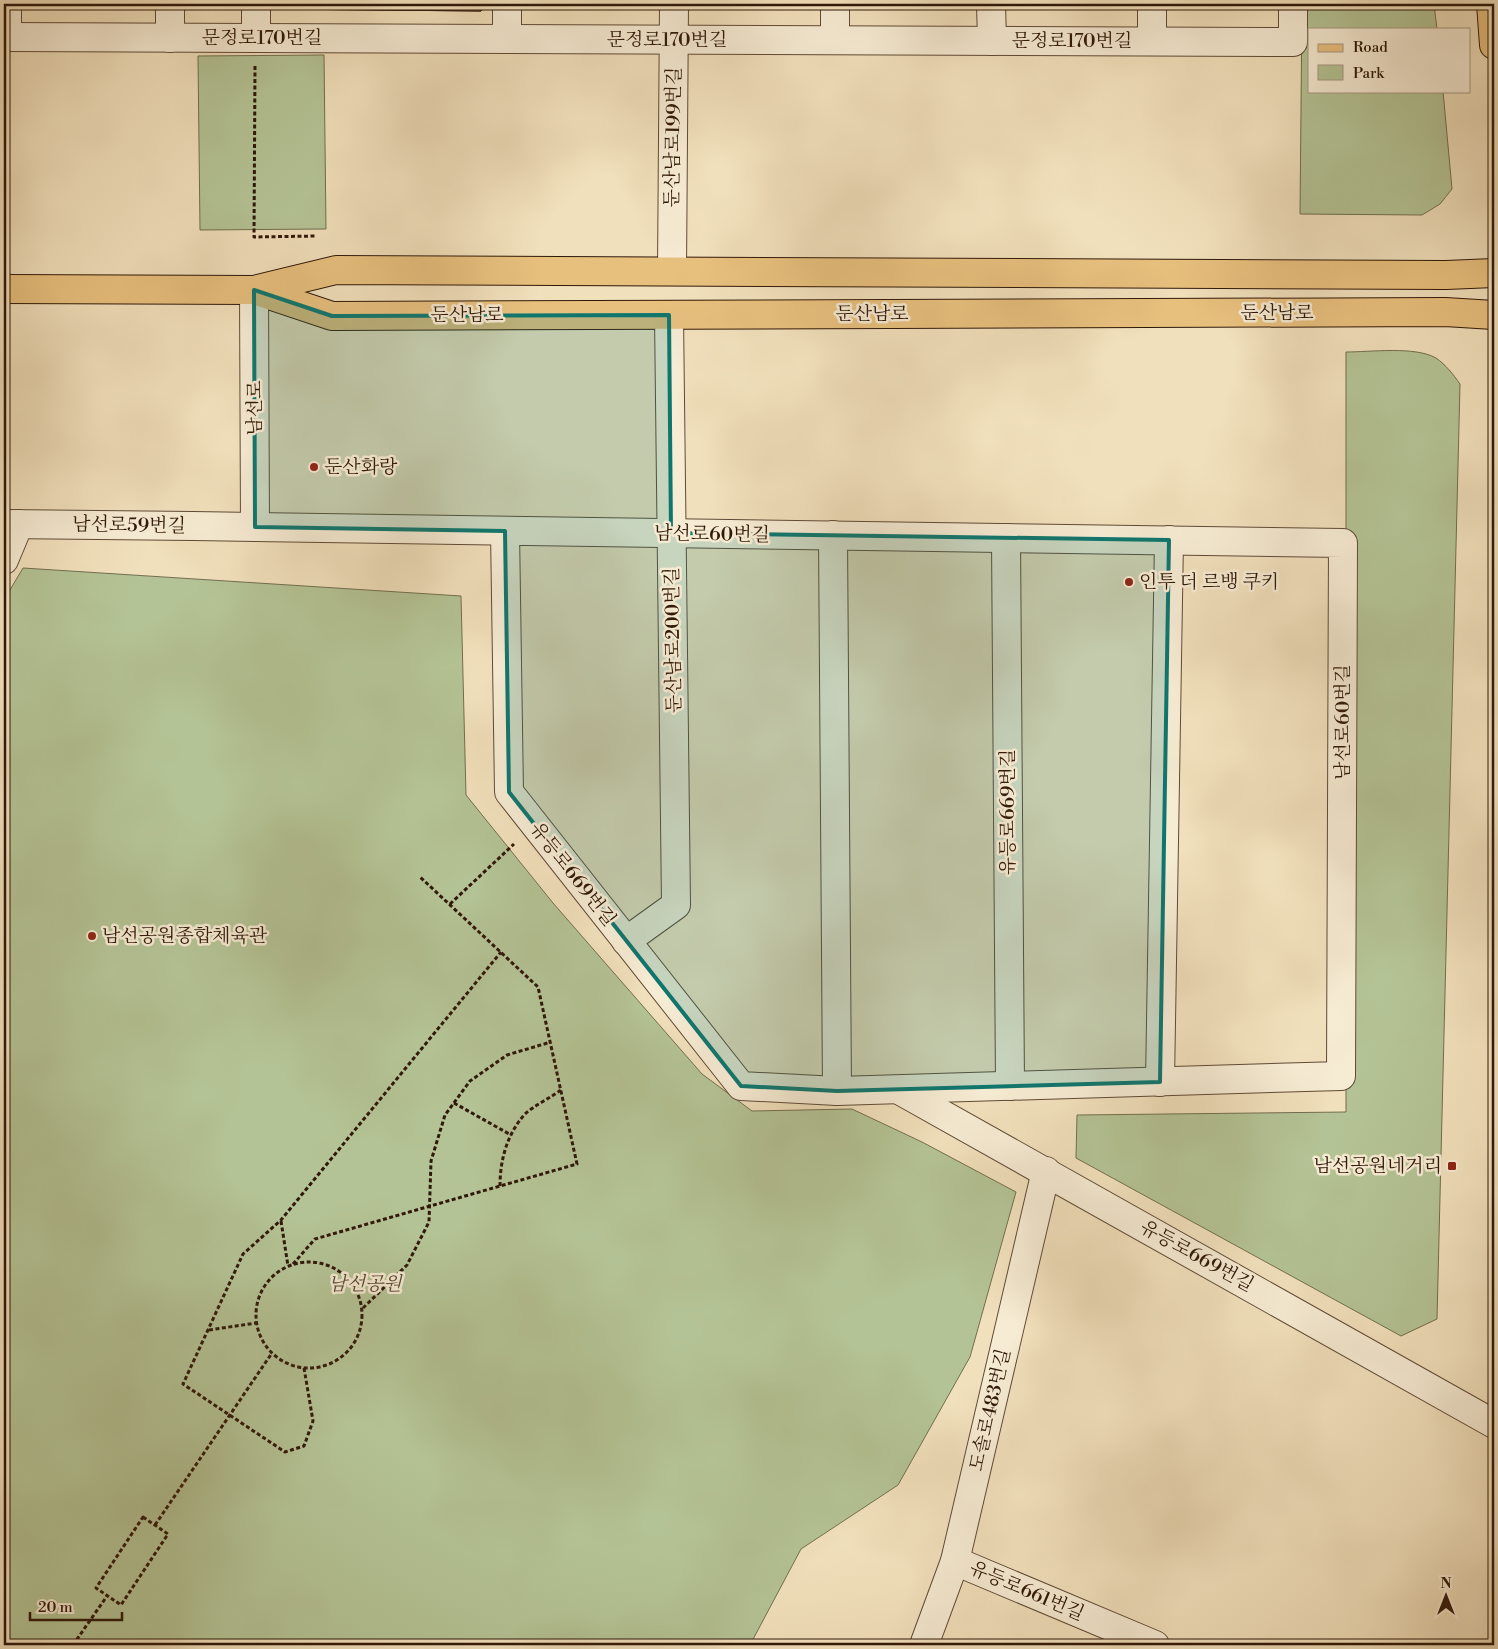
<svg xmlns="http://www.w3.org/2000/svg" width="1498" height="1649" font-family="'Libre Bodoni','Noto Serif KR',serif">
<rect width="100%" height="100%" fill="#f1e0bc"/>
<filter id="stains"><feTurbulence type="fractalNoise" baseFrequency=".004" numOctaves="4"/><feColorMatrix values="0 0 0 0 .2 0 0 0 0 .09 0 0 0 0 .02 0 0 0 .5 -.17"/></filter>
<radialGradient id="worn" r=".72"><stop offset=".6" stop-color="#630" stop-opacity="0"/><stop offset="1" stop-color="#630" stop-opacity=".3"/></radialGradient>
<!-- green -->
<g fill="#b4c395" stroke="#726e4f">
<polygon points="1302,4 1434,4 1437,29 1309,29 1309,91 1443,91 1452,189 1440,204 1422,215 1300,214"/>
<polygon points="324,55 326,229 200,230 198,56"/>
<path d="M1346 352C1370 352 1415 346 1436 358 1446 365 1453 374 1460 384L1437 1319 1401 1336 1076 1158 1077 1115 1346 1112Z"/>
<polygon points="23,568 461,596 466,795 553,903 702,1074 752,1111 852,1109 922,1142 1016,1192 970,1357 898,1485 801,1549 750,1645 4,1645 4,600"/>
</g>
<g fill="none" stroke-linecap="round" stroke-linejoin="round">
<!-- minor casing -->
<g stroke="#604a36" stroke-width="30">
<g id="minor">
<polyline points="7,4 7,37"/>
<polyline points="835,4 835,40"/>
<polyline points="991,4 992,41"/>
<polyline points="4,37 1293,42 1293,4"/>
<polyline points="170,38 170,4"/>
<polyline points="256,38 256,4"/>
<polyline points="507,39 507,4"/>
<polyline points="1152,41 1152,4"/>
<polyline points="672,271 674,4"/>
<polyline points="254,290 255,527"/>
<polyline points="4,524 193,526 1343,543 1341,1076 837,1091 741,1086 509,792 505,531"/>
<polyline points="833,535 837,1091"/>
<polyline points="1006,538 1010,1086"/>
<polyline points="4,560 19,524"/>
<polyline points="626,941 676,905 669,315"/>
<polyline points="1160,1082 1169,540"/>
<polyline points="899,1090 1494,1424"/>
<polyline points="955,1561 1155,1645"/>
<polyline points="924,1645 955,1561 1046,1171"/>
</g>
</g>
<!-- major casing -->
<g stroke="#301809" stroke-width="30">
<g id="major">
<polyline points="1491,4 1494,45"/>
<polyline points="4,289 254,290 336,270 1446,275 1494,273"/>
<polyline points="254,290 332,316 1445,312 1494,315"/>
</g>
</g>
<!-- path -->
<g stroke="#301809" stroke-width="3" stroke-dasharray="4 2.5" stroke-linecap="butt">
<polyline points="255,66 254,237 317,236"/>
<polyline points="450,904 514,844"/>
<polyline points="454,1103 511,1135"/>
<path d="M500 1186C500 1160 507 1134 525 1114 535 1105 550 1098 561 1090"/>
<polyline points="281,1221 288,1266"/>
<circle cx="309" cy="1315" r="53"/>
<polyline points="293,1264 315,1239 577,1164 538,987 419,876"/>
<polyline points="363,1308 407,1265 429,1222 431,1161 445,1115 470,1081 507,1055 551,1042"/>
<polyline points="209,1330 256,1323"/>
<polyline points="304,1368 313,1421 304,1446 285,1452 183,1384 243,1254 281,1220 501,952"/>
<polygon points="143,1517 168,1534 121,1605 96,1588"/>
<polyline points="155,1525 272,1353"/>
<polyline points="73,1645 107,1596"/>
</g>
<!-- minor -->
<use href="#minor" stroke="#f6ebd3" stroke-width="28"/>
<!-- major -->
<use href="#major" stroke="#e8c07e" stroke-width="28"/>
</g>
<!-- wall -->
<polygon fill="#b17b5d" stroke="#301809" points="272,4 486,4 481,11 272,9"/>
<!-- shaded-wall -->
<polygon fill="#90644c" stroke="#301809" points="276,4 486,4 481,11 272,9"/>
<!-- marked area -->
<path fill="#0f766e" fill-opacity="0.2" stroke="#0f766e" stroke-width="4" stroke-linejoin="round" d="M254 290 332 316 669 315 671 533 1169 540 1160 1082 837 1091 741 1086 509 792 505 531 255 527Z"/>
<!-- markers -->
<g fill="#8f2418" stroke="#f6ebd3" stroke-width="2">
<circle cx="314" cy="467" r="5"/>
<circle cx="1129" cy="582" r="5"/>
<circle cx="92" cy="936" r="5"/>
<rect x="1447" y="1161" width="10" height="10" rx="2.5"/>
</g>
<g text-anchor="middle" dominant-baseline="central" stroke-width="5" stroke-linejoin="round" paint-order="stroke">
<!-- street labels -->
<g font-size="19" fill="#301809" stroke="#f6ebd3">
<text x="262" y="38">문정로170번길</text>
<text x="667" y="40">문정로170번길</text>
<text x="1072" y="41">문정로170번길</text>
<text transform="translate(673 137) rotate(-89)">둔산남로199번길</text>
<text x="1277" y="313">둔산남로</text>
<text x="872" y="314">둔산남로</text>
<text x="467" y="315">둔산남로</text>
<text transform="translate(255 408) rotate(-90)">남선로</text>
<text transform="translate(129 525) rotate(1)">남선로59번길</text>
<text transform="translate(712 534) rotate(1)">남선로60번길</text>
<text transform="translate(673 640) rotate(-91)">둔산남로200번길</text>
<text transform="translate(1343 722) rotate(-90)">남선로60번길</text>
<text transform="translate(1008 812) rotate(-90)">유등로669번길</text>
<text transform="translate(573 874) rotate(52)">유등로669번길</text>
<text transform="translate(1197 1256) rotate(29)">유등로669번길</text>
<text transform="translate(990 1410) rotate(-77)">도솔로483번길</text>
<text transform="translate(1027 1591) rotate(23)">유등로661번길</text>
</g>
<!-- poi labels -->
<g font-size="19" fill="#301809" stroke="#f6ebd3" text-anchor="start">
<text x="324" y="467">둔산화랑</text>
<text x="1139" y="582">인투 더 르뱅 쿠키</text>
<text x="102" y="936">남선공원종합체육관</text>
<text x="1442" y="1166" text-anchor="end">남선공원네거리</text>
</g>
<!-- park labels -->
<g font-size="19" font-style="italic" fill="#584b33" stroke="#f6ebd3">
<text x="365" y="1284">남선공원</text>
</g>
</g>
<!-- margin -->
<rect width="1498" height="1649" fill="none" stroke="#f1e0bc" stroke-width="20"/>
<rect x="5" y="5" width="1488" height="1639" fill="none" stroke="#301809" stroke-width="2.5"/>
<rect x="10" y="10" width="1478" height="1629" fill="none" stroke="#301809"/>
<!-- legend -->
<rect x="1308" y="28" width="162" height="65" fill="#f6ebd3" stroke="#a79782"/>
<rect x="1318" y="44" width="25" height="8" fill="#e8c07e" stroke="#a79782"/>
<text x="1353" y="52" font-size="15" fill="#301809">Road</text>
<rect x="1318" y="65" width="25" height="15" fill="#b4c395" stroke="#a79782"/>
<text x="1353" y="78" font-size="15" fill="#301809">Park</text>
<!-- north arrow -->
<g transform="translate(1446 1596)" stroke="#f6ebd3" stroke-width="4" paint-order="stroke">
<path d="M0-4L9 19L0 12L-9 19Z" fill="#301809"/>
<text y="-8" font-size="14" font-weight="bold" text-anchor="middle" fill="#301809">N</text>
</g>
<!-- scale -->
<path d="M30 1612v8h92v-8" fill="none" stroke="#301809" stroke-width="2.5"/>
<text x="38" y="1612" font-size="15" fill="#301809" stroke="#f6ebd3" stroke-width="4" paint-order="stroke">20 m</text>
<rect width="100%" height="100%" filter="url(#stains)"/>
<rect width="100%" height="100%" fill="url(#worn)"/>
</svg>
